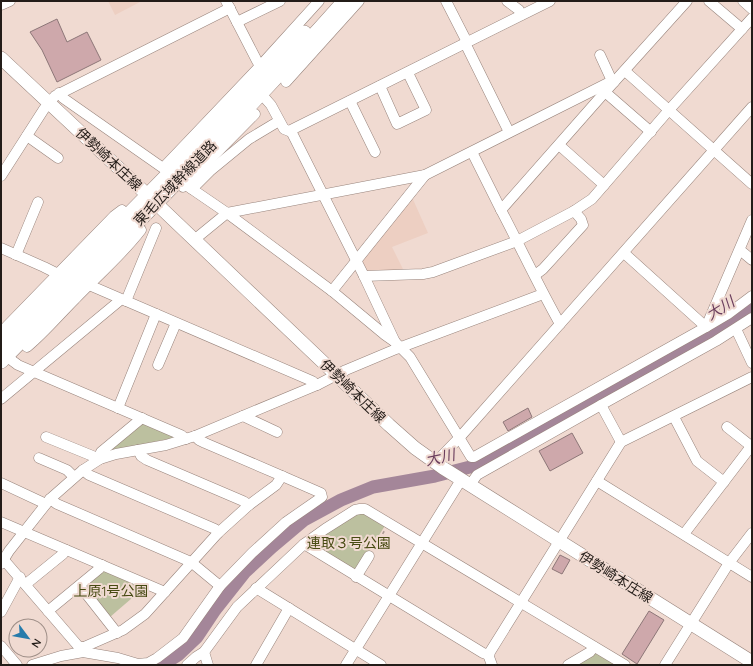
<svg xmlns="http://www.w3.org/2000/svg" width="753" height="666" font-family="Quicksand,'Noto Sans JP',sans-serif">
<rect width="100%" height="100%" fill="#f0dad1"/>
<!-- built -->
<g fill="#edcfc2">
<polygon points="108,1 142,1 115,15"/>
<polygon points="411,195 428,233 392,247 404,271 368,272 365,270 360,261"/>
</g>
<!-- green -->
<g fill="#bcc09f">
<polygon points="141,421 177,437 105,452"/>
<polygon points="360,512 386,524 356,572 311,545 312,542"/>
<polygon points="103,570 146,586 110,617 85,588 86,583"/>
<polygon points="594,653 598,653 618,665 575,665"/>
</g>
<g fill="none" stroke-linecap="round" stroke-linejoin="round">
<!-- river -->
<polyline stroke="#a48699" stroke-width="13" points="162,665 178,655 197,637 215,610 245,572 272,547 304,520 341,500 373,487 435,476 470,467 580,404 683,350 752,306"/>
</g>
<!-- building -->
<g fill="#cea8ab" stroke="#8d7778">
<polygon points="57,19 67,42 87,32 101,60 57,82 42,50 30,32"/>
<polygon points="528,408 532,417 508,431 503,422"/>
<polygon points="572,433 583,453 550,471 539,451"/>
<polygon points="560,555 570,560 562,574 552,569"/>
<polygon points="649,611 664,620 637,664 622,654"/>
</g>
<g fill="none" stroke-linecap="round" stroke-linejoin="round">
<!-- minor casing -->
<g stroke="#98847c" stroke-width="11">
<g id="minor">
<polyline points="226,1 257,61 260,66"/>
<polyline points="446,1 467,42"/>
<polyline points="507,1 519,10 521,15"/>
<polyline points="709,1 742,29"/>
<polyline points="743,1 752,9"/>
<polyline points="1,5 10,1"/>
<polyline points="237,22 280,1"/>
<polyline points="465,43 509,132"/>
<polyline points="600,55 612,81"/>
<polyline points="625,71 752,184"/>
<polyline points="286,82 359,1"/>
<polyline points="380,86 397,124 426,110 408,73"/>
<polyline points="257,89 271,105 284,129 289,131 550,1"/>
<polyline points="605,92 651,132"/>
<polyline points="59,93 63,98 163,168 260,66 319,1"/>
<polyline points="350,101 375,152"/>
<polyline points="291,131 364,276 395,342"/>
<polyline points="27,136 58,158"/>
<polyline points="559,145 604,185"/>
<polyline points="472,152 501,210"/>
<polyline points="1,176 44,109 55,96 230,8"/>
<polyline points="186,185 227,213 332,291 385,335 395,342 410,357 471,457 474,457 706,327 728,314 752,296"/>
<polyline points="183,187 255,114"/>
<polyline points="192,189 210,171 249,139 279,121"/>
<polyline points="194,240 227,213 425,175 612,81 614,82"/>
<polyline points="1,248 44,267 58,274 63,273"/>
<polyline points="740,250 752,260"/>
<polyline points="624,253 706,327 752,220"/>
<polyline points="16,255 38,202"/>
<polyline points="535,275 543,269 583,225 581,219 574,211"/>
<polyline points="364,276 423,274 433,272 517,241 574,211 592,199 669,110 752,18"/>
<polyline points="89,285 312,381 317,385"/>
<polyline points="332,291 425,175"/>
<polyline points="126,301 156,228"/>
<path d="M560 324C539 287 521 248 501 210L605 92 687 1"/>
<polyline points="736,329 752,363"/>
<polyline points="2,332 7,326 114,216 122,210"/>
<path d="M27 347C44 333 59 315 75 299 97 276 122 255 141 230"/>
<polyline points="6,356 18,365 181,435 186,439"/>
<polyline points="158,365 176,323"/>
<polyline points="1,399 118,302 120,299"/>
<polyline points="118,408 156,314"/>
<polyline points="243,416 277,432"/>
<polyline points="674,417 697,461 724,482"/>
<polyline points="727,427 751,446"/>
<polyline points="46,437 100,459 101,452 142,418"/>
<polyline points="621,442 601,405 716,341 752,318"/>
<polyline points="138,450 141,456 147,460 243,501 249,505"/>
<polyline points="39,458 67,470 74,477"/>
<polyline points="435,463 460,437 752,107"/>
<polyline points="83,470 89,475 215,529 218,533"/>
<polyline points="597,481 752,577"/>
<polyline points="1,483 46,504"/>
<polyline points="470,485 477,475 601,405"/>
<polyline points="50,499 57,504 191,562 220,586"/>
<polyline points="1,522 165,592"/>
<polyline points="684,534 752,445"/>
<polyline points="304,544 483,653 489,655"/>
<polyline points="4,560 79,647 84,647 123,630 145,614 218,533 249,505 276,485 282,476 205,443 199,440 195,436"/>
<polyline points="1,564 9,551 50,499 83,470 100,459 116,454 166,445 195,436 317,385 346,370 396,349 543,294"/>
<polyline points="356,577 369,556"/>
<polyline points="26,584 63,554 66,550"/>
<polyline points="80,586 117,633"/>
<polyline points="256,588 381,665"/>
<polyline points="48,611 99,569 102,565"/>
<polyline points="1,612 20,577"/>
<polyline points="1,646 17,665"/>
<polyline points="83,652 118,658 138,664 148,663 157,658 183,638 220,586 252,553 286,522 322,497 321,493 282,476"/>
<polyline points="204,652 208,665"/>
<polyline points="32,665 61,656 83,652 84,647"/>
<polyline points="187,665 196,657 204,652 237,607 304,544 325,529 355,510 360,509 365,509 625,665"/>
<polyline points="256,665 289,608"/>
<polyline points="346,665 461,480"/>
<polyline points="492,665 489,657 490,652 621,442 752,377"/>
<polyline points="568,665 590,652 594,647"/>
<polyline points="665,665 729,563 752,533"/>
</g>
</g>
<!-- major casing -->
<g stroke="#98847c" stroke-width="14">
<polyline id="major" points="1,58 140,188 389,425 415,448 443,468 752,662"/>
</g>
<!-- highway casing -->
<g stroke="#98847c" stroke-width="16">
<g id="highway">
<polyline points="1,345 221,121 304,33"/>
<path d="M1 361C117 242 235 125 345 1"/>
</g>
</g>
<!-- path -->
<polyline stroke="#aa9992" stroke-width="1.5" stroke-dasharray="3 3" stroke-linecap="butt" points="373,549 385,530"/>
<!-- minor -->
<use href="#minor" stroke="#fff" stroke-width="10"/>
<!-- major -->
<use href="#major" stroke="#fff" stroke-width="13"/>
<!-- highway -->
<use href="#highway" stroke="#fff" stroke-width="15"/>
</g>
<g text-anchor="middle" dominant-baseline="central" stroke-width="4" stroke-linejoin="round" paint-order="stroke">
<!-- street labels -->
<g font-size="14" fill="#231c18" stroke="#f0dad1">
<text transform="translate(109 159) rotate(43)">伊勢崎本庄線</text>
<text transform="translate(175 183) rotate(-46)">東毛広域幹線道路</text>
<text transform="translate(353 391) rotate(44)">伊勢崎本庄線</text>
<text transform="translate(616 577) rotate(32)">伊勢崎本庄線</text>
</g>
<!-- park labels -->
<g font-size="14" fill="#474a12" stroke="#f0dad1">
<text x="349" y="543">連取３号公園</text>
<text x="111" y="591">上原1号公園</text>
</g>
<!-- water labels -->
<g font-size="15" font-style="italic" fill="#6b3e5d" stroke="#f0dad1">
<text transform="translate(720 308) rotate(-32)">大川</text>
<text transform="translate(440 457) rotate(-12)">大川</text>
</g>
</g>
<!-- border -->
<rect width="753" height="666" fill="none" stroke="#231c18" stroke-width="4"/>
<!-- north arrow -->
<g transform="translate(28 638) rotate(122)"><circle r="19" fill="#f0dad1" stroke="#9e8e87"/>
<path d="M0-3L7 15L0 10L-7 15Z" fill="#267bab"/>
<text y="-6" font-size="11" font-weight="bold" text-anchor="middle" fill="#231c18">N</text>
</g>
</svg>
